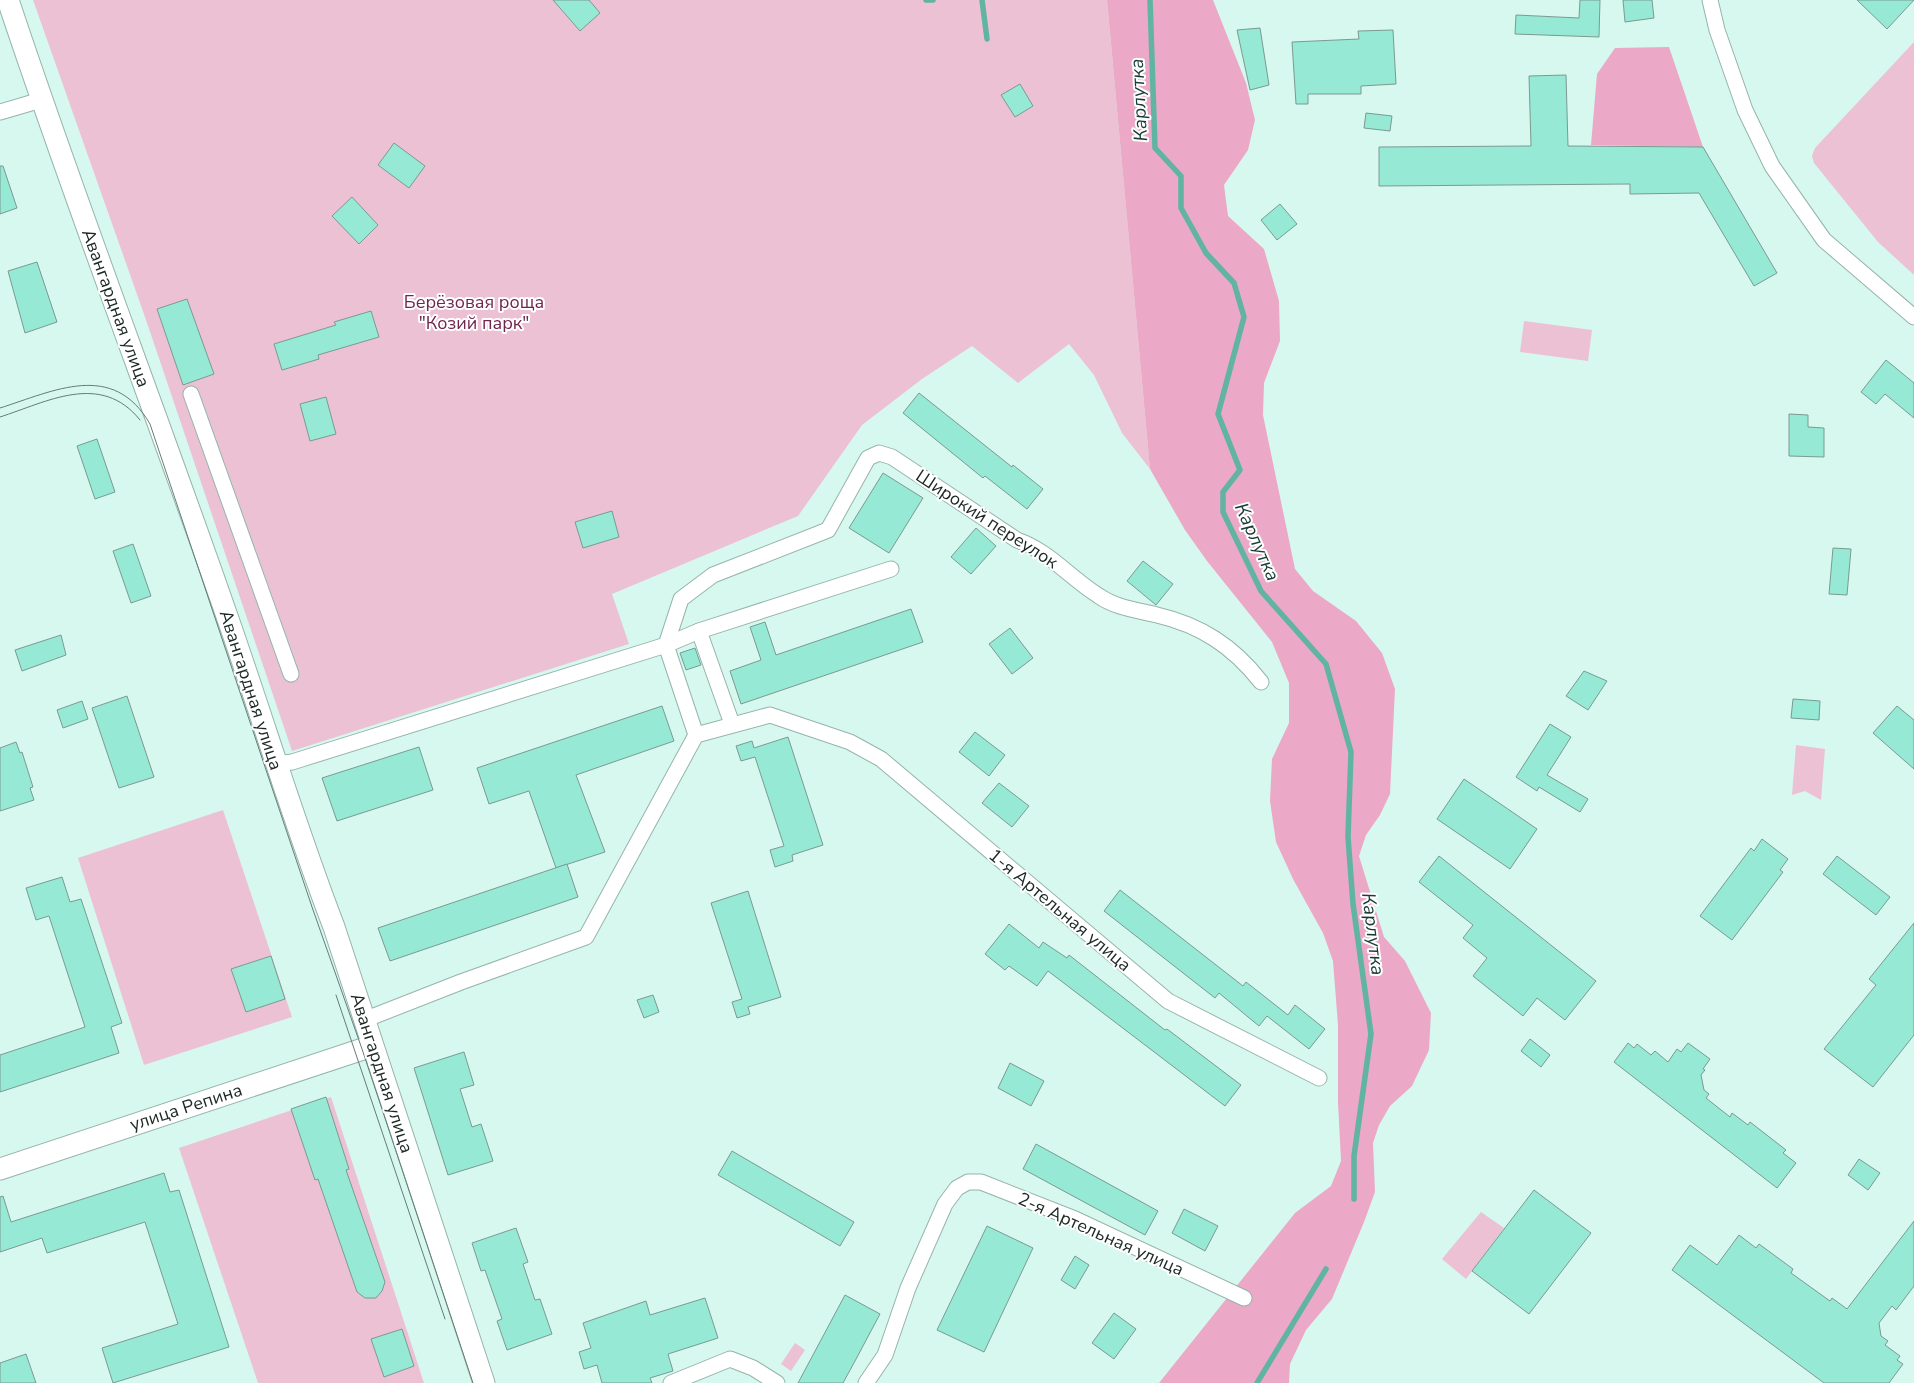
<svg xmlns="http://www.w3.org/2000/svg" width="1914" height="1383" font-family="'Nunito Sans',sans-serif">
<rect width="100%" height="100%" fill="#d7f8ef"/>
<!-- green -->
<g fill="#ecc1d4">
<polygon points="33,0 1107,0 1150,469 1122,433 1094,375 1069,344 1018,383 972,346 922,379 862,425 798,516 612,594 629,644 292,751 145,317"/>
<polygon points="1914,42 1914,275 1878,242 1814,163 1812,156 1815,148"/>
<polygon points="1524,321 1592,330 1588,361 1520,352"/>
<polygon points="1796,745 1825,749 1821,800 1805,791 1792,795"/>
<polygon points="223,810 292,1017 144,1065 78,858"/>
<polygon points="331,1097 424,1383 258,1383 179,1148"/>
<polygon points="1481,1212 1504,1228 1466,1279 1442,1259"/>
<polygon points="795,1343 805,1350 791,1371 781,1364"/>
</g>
<!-- forest -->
<g fill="#eba8c7">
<polygon points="1107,0 1213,0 1246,83 1255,120 1248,150 1224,185 1228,216 1264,249 1279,301 1280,341 1264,383 1263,415 1295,569 1313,591 1356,621 1382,653 1395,689 1390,794 1380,815 1366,835 1359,856 1384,937 1405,961 1431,1013 1429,1050 1412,1086 1390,1106 1379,1125 1373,1143 1375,1192 1364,1222 1332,1299 1306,1330 1290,1364 1289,1383 1159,1383 1295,1213 1331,1186 1341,1161 1338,1102 1338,1025 1333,961 1323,933 1293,879 1276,842 1270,801 1272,759 1289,723 1289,683 1272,642 1207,561 1185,530 1150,469"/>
<polygon points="1669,47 1703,147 1591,145 1597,74 1615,48"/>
</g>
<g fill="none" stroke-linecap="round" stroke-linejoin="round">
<!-- stream -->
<g stroke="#60b4a1" stroke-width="5.5">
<polyline points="926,0 933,0"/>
<polyline points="982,0 987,39"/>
<polyline points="1150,0 1155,148 1181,176 1181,208 1206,253 1234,283 1244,317 1218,414 1240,470 1223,492 1223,512 1261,591 1326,664 1351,752 1348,837 1353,904 1371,1034 1354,1156 1354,1199"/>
<polyline points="1257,1383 1326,1269"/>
</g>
</g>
<!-- building -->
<g fill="#95e9d5" stroke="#7b9a92">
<polygon points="553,0 589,0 600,13 580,31"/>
<polygon points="1580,0 1600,0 1599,37 1515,34 1516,15 1579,18"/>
<polygon points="1623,0 1652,0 1654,18 1625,22"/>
<polygon points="1857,0 1914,0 1887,29"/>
<polygon points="1260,28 1269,85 1250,90 1237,30"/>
<polygon points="1393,30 1396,84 1361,86 1361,94 1308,94 1308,104 1296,104 1292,42 1359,39 1358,31"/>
<polygon points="1566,75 1568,146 1703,147 1777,273 1754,286 1699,193 1630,194 1630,184 1379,186 1379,147 1531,146 1529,76"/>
<polygon points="1020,84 1033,106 1015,117 1001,95"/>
<polygon points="1366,113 1392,116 1390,131 1364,128"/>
<polygon points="394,143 425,166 409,188 378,165"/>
<polygon points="0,166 3,166 17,208 0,214"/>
<polygon points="352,197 378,225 359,244 332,216"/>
<polygon points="1280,204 1297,224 1277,240 1261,220"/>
<polygon points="37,262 57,322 25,333 8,271"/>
<polygon points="187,299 214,374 183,385 157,309"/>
<polygon points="371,311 379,337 318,355 319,359 282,370 274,344 336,325 334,322"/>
<polygon points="1886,360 1914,383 1914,418 1885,394 1876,404 1861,392"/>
<polygon points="919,393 1012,467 1013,465 1043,489 1027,509 985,476 983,478 903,413"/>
<polygon points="326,397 336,434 310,441 300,404"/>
<polygon points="1789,414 1808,415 1808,427 1824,428 1824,457 1789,456"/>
<polygon points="97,439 115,492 95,499 77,446"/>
<polygon points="883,473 923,498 889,553 849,528"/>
<polygon points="612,511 619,537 583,548 575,522"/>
<polygon points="976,528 996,546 971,574 951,557"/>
<polygon points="133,544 151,596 131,603 113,551"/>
<polygon points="1833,548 1851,549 1847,595 1829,594"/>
<polygon points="1143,561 1173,584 1156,605 1127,581"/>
<polygon points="911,609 923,642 741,704 730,671 761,660 750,627 765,622 776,655"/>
<polygon points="1010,628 1033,658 1012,674 989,644"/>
<polygon points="61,635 66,655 22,671 15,650"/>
<polygon points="695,648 701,665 686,670 680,653"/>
<polygon points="1584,671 1607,681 1588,710 1566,696"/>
<polygon points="127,696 154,777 119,788 92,708"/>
<polygon points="1793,699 1820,701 1819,720 1791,718"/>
<polygon points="82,701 88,719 63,728 57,710"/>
<polygon points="662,706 674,741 576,775 605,852 556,868 529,791 489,804 477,768"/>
<polygon points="1897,706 1914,720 1914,769 1873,733"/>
<polygon points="1550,724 1571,737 1547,775 1588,799 1580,812 1539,787 1537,791 1516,777"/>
<polygon points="975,732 1005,755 989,776 959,752"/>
<polygon points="788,737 823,845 792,855 793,861 775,867 770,850 784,846 755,757 741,761 736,746 752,741 754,748"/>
<polygon points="16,742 20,753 22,752 33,787 30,788 34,800 0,811 0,748"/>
<polygon points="419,747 433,790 337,821 322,778"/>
<polygon points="1464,779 1537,829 1510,869 1437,819"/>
<polygon points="999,783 1029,806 1012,827 982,803"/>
<polygon points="1762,839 1788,859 1780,870 1783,872 1732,940 1700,916 1751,848 1754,851"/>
<polygon points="1439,856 1596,981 1565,1020 1537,998 1523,1016 1473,976 1487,958 1463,938 1473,925 1419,882"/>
<polygon points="1837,856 1890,897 1876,915 1823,874"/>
<polygon points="567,864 578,897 390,961 378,928"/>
<polygon points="62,877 70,902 81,899 122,1023 111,1027 119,1053 0,1092 0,1055 85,1027 49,916 36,920 26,888"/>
<polygon points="1120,890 1243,986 1246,982 1288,1015 1295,1005 1325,1029 1309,1049 1267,1016 1259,1026 1219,993 1215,998 1104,911"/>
<polygon points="748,891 781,997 748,1007 750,1014 737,1018 732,1002 742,999 711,903"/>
<polygon points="1914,923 1914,1035 1873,1087 1824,1049 1876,985 1869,979"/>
<polygon points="1009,924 1039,948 1043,942 1067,958 1069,955 1165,1030 1167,1029 1241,1085 1225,1106 1048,971 1037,986 1009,966 1005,970 985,954"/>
<polygon points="271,956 285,999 246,1012 231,969"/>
<polygon points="653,995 659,1012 644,1018 637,1000"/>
<polygon points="1530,1039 1550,1055 1541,1067 1521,1051"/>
<polygon points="1628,1043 1634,1048 1637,1044 1651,1055 1655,1051 1668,1062 1677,1049 1681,1052 1688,1043 1710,1059 1703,1069 1705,1070 1701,1075 1704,1090 1709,1094 1706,1098 1730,1117 1732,1113 1748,1125 1750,1122 1786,1150 1783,1153 1796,1163 1777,1188 1614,1062"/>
<polygon points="464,1052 474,1085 460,1089 472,1127 481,1124 493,1161 448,1175 414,1068"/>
<polygon points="1010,1063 1044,1081 1031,1106 998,1088"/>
<polygon points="326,1097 349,1169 346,1170 385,1282 382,1291 376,1298 365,1298 357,1292 318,1179 315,1180 291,1109"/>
<polygon points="1036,1144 1158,1211 1145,1235 1023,1169"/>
<polygon points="732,1151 854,1222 840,1246 718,1175"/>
<polygon points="1859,1159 1880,1173 1868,1190 1848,1175"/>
<polygon points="164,1173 170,1192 179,1190 229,1347 113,1383 102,1348 178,1324 145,1222 47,1253 42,1238 0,1252 0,1197 3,1196 11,1222"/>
<polygon points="1534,1190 1591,1233 1529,1314 1472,1271"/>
<polygon points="1184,1209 1218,1226 1205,1251 1172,1233"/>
<polygon points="1914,1221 1914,1286 1896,1310 1892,1306 1879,1323 1881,1336 1888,1341 1885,1345 1900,1356 1897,1360 1903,1364 1889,1383 1824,1383 1672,1270 1690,1245 1717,1265 1739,1235 1756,1248 1759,1244 1793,1269 1791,1273 1830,1301 1832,1298 1847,1309"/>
<polygon points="987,1226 1033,1248 984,1352 937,1330"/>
<polygon points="516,1228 528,1262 523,1264 535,1300 540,1299 552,1334 507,1350 497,1321 502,1319 485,1270 481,1271 472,1243"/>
<polygon points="1075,1256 1089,1265 1075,1289 1061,1280"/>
<polygon points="845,1295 880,1314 855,1361 843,1383 798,1383"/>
<polygon points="705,1298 718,1338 668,1354 673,1371 650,1378 652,1383 602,1383 597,1365 584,1369 579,1352 591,1348 583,1323 646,1301 650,1315"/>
<polygon points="1114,1313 1136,1329 1114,1359 1092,1343"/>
<polygon points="402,1329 414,1366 384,1377 371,1339"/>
<polygon points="26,1354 36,1383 0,1383 0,1363"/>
</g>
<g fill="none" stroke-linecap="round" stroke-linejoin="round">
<!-- street casing -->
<g stroke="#95b4ac" stroke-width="17">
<g id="street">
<polyline points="1710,0 1717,30 1745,110 1772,166 1824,240 1914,317"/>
<polyline points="0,112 41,100"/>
<polyline points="191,394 291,674"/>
<polyline points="699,631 732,724"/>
<path d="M1261 682C1233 646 1200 625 1157 615 1137 610 1116 608 1099 596 1070 578 1049 551 1017 540L892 457 879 453 868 458 828 530 713 575 681 599 666 645 696 735 770 715 850 742 881 759 1168 1001 1319 1078"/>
<polyline points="276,764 292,762 666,645 699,631 891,569"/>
<polyline points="364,1020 461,982 586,937 696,735"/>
<polyline points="671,1383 730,1359 753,1368 777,1383"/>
<polyline points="866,1383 885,1355 908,1288 945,1204 957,1188 968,1182 981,1182 1075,1219 1244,1298"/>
</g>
</g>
<!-- secondary casing -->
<g stroke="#95b4ac" stroke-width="23">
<g id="secondary">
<path d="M8 0C77 208 156 412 228 619 264 722 295 826 334 927L484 1383"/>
<polyline points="0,1169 372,1046"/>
</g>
</g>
<!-- street -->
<use href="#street" stroke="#fff" stroke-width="15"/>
<!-- secondary -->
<use href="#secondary" stroke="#fff" stroke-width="21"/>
<!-- tram -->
<g stroke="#677c76" stroke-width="1">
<path d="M0 408C54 391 113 360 150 424L312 907 362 1049 473 1383"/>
<path d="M0 417C47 402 101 371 140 420"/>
<polyline points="336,995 445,1319"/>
</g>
</g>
<g text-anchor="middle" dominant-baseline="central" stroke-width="4" stroke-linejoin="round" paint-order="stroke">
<!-- park labels -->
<g font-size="18" fill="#71254f" stroke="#fff">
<text x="474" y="302">Берёзовая роща<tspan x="474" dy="21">"Козий парк"</tspan></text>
</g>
<!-- street labels -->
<g font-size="18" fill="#1b2824" stroke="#fff">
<text transform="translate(116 308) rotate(70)">Авангардная улица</text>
<text transform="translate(987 519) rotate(33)">Широкий переулок</text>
<text transform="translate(251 690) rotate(72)">Авангардная улица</text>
<text transform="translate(1060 910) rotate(40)">1-я Артельная улица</text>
<text transform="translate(382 1073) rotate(72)">Авангардная улица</text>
<text transform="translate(186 1107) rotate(-18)">улица Репина</text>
<text transform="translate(1101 1234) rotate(24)">2-я Артельная улица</text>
</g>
<!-- water labels -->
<g font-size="19" font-style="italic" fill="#153d34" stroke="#fff">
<text transform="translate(1139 100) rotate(-93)">Карлутка</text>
<text transform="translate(1257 542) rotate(66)">Карлутка</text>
<text transform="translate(1373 934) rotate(83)">Карлутка</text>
</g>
</g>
</svg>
